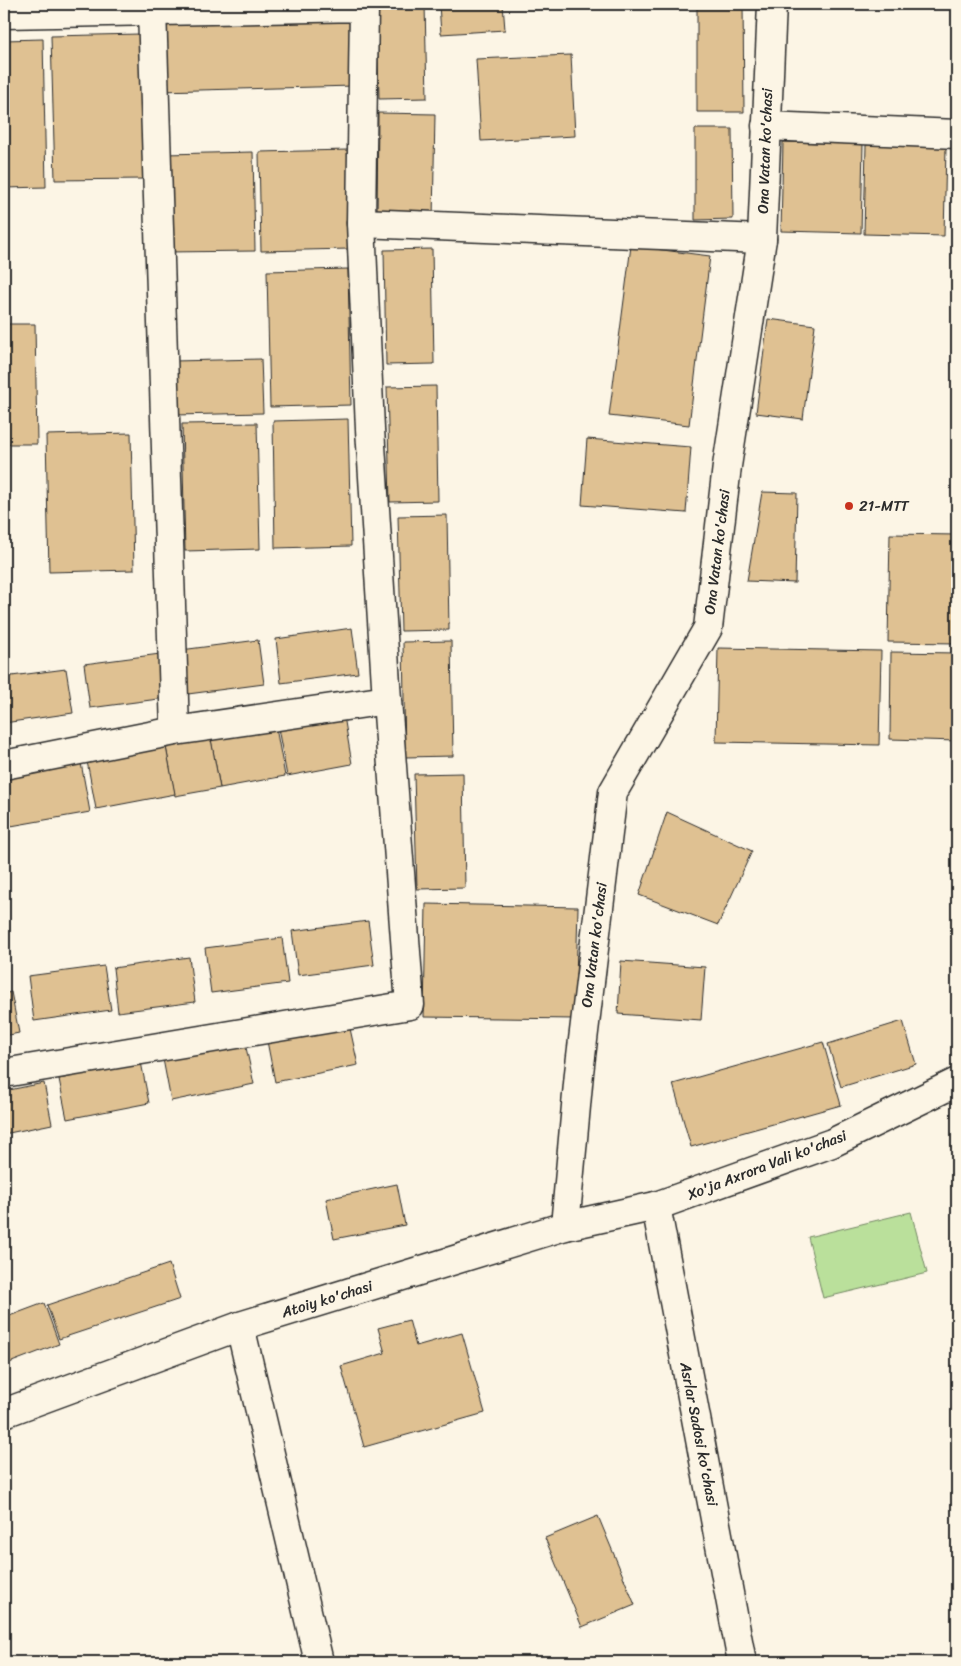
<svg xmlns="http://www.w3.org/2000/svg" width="961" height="1666" font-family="Sriracha,sans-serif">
<rect width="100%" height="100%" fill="#fcf5e5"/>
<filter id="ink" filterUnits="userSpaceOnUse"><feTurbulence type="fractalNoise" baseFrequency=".02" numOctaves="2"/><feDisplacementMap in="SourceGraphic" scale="10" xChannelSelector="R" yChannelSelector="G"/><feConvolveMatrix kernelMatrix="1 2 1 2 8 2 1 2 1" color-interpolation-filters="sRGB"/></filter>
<g filter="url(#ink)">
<!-- green -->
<polygon fill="#bae09b" stroke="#728663" points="911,1212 927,1273 823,1298 808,1237"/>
<!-- building -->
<g fill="#dfc192" stroke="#2b2b2b">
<polygon points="377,4 425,4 427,98 379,99"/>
<polygon points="439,4 503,4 505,30 441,34"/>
<polygon points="697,4 743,4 744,112 697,112"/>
<polygon points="352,15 354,86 160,91 159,19"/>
<polygon points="140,34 143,179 55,180 51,36"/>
<polygon points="43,39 46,187 4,188 4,40"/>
<polygon points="571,55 575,136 481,141 476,59"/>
<polygon points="378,113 435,114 433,219 377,218"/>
<polygon points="695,129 732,129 733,219 695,220"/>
<polygon points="783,142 863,144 861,233 781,231"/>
<polygon points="866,145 946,147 944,236 864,234"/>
<polygon points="348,150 349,249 261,251 259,152"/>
<polygon points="253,152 255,251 166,252 165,154"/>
<polygon points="631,246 710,256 689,425 609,416"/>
<polygon points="432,249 434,364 386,365 384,250"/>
<polygon points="348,269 351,405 270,407 267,271"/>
<polygon points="768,319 815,325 803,419 756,413"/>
<polygon points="4,324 35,324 37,444 4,444"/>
<polygon points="261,359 263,413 175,415 174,361"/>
<polygon points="436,386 438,501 390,502 387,387"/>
<polygon points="348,419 351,546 275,548 273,421"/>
<polygon points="257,423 260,549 185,551 182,424"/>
<polygon points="131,433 134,570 49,572 46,435"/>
<polygon points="587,439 691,447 686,513 582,505"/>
<polygon points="762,492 797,493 795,583 747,581"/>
<polygon points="447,515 449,630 401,631 398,516"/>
<polygon points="890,534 957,535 957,643 888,642"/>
<polygon points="352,628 358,673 281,683 276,639"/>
<polygon points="258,640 264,684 188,694 181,650"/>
<polygon points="451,641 453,756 405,757 403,642"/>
<polygon points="718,648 881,651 879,745 716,742"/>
<polygon points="891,652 957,653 957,741 890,739"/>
<polygon points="160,654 166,698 90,708 84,664"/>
<polygon points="66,669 73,713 4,723 4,677"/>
<polygon points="344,716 352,764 287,776 278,728"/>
<polygon points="276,728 285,776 220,788 211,740"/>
<polygon points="211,739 220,788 175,796 166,747"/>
<polygon points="166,747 175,794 96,809 87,761"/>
<polygon points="81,763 90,812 11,826 4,778"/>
<polygon points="463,773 465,888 417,889 414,774"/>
<polygon points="667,812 752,851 718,925 639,895"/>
<polygon points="426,904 578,907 575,1019 424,1017"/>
<polygon points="368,921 374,965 298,975 292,931"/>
<polygon points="282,938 288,983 211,993 205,948"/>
<polygon points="189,957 195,1002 118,1012 113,968"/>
<polygon points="621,961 705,967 701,1020 618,1014"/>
<polygon points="104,966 111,1010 34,1021 28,976"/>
<polygon points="11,992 19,1033 4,1036 4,994"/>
<polygon points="903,1021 916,1064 841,1087 828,1044"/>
<polygon points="349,1024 358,1065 275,1082 267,1041"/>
<polygon points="823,1042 841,1105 691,1147 673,1084"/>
<polygon points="245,1043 254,1084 171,1101 163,1059"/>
<polygon points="141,1062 149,1103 67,1119 59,1079"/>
<polygon points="44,1083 52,1124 4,1134 4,1091"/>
<polygon points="397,1184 405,1225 334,1239 326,1199"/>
<polygon points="169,1264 180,1299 59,1339 47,1305"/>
<polygon points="44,1303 59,1344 4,1365 4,1318"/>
<polygon points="409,1320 416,1346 462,1333 485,1413 364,1447 341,1366 385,1353 378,1328"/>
<polygon points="598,1516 635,1605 582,1627 545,1538"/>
</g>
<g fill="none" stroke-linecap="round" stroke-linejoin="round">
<!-- minor casing -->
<g stroke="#2b2b2b" stroke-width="31">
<g id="minor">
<polyline points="152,9 175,731"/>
<polyline points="4,14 364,7 361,223 370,429 387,700 410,1005 4,1073"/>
<polyline points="766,126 957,134"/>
<polyline points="361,223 762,239"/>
<polyline points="4,765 175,731 387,700"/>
<polyline points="656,1206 742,1662"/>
<polyline points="565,1226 579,1073 613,792 708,628 727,466 762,239 772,4"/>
<polyline points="240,1326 319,1662"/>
</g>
</g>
<!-- tertiary casing -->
<g stroke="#2b2b2b" stroke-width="31">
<polyline id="tertiary" points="4,1413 240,1326 565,1226 656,1206 832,1143 957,1082"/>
</g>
<!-- minor -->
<use href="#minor" stroke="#fcf5e5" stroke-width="28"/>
<!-- tertiary -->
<use href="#tertiary" stroke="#fcf5e5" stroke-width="28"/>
</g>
</g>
<!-- markers -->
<circle fill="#c8321e" stroke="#fcf5e5" stroke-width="2" cx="849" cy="506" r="5"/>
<g text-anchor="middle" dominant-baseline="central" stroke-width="4.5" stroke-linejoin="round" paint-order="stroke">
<!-- street labels -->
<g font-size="15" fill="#2b2b2b" stroke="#fcf5e5">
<text transform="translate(765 151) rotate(-88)">Ona Vatan ko'chasi</text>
<text transform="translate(717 552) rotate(-83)">Ona Vatan ko'chasi</text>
<text transform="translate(594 945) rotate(-83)">Ona Vatan ko'chasi</text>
<text transform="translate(767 1165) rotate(-21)">Xo'ja Axrora Vali ko'chasi</text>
<text transform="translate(327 1299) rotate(-17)">Atoiy ko'chasi</text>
<text transform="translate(699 1434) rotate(79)">Asrlar Sadosi ko'chasi</text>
</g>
<!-- poi labels -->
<g font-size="15" fill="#2b2b2b" stroke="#fcf5e5" text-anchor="start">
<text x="859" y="506">21-MTT</text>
</g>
</g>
<!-- margin -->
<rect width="961" height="1666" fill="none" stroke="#fcf5e5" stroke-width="20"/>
<rect x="10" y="10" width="941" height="1646" fill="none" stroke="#2b2b2b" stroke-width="2" filter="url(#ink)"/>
</svg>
